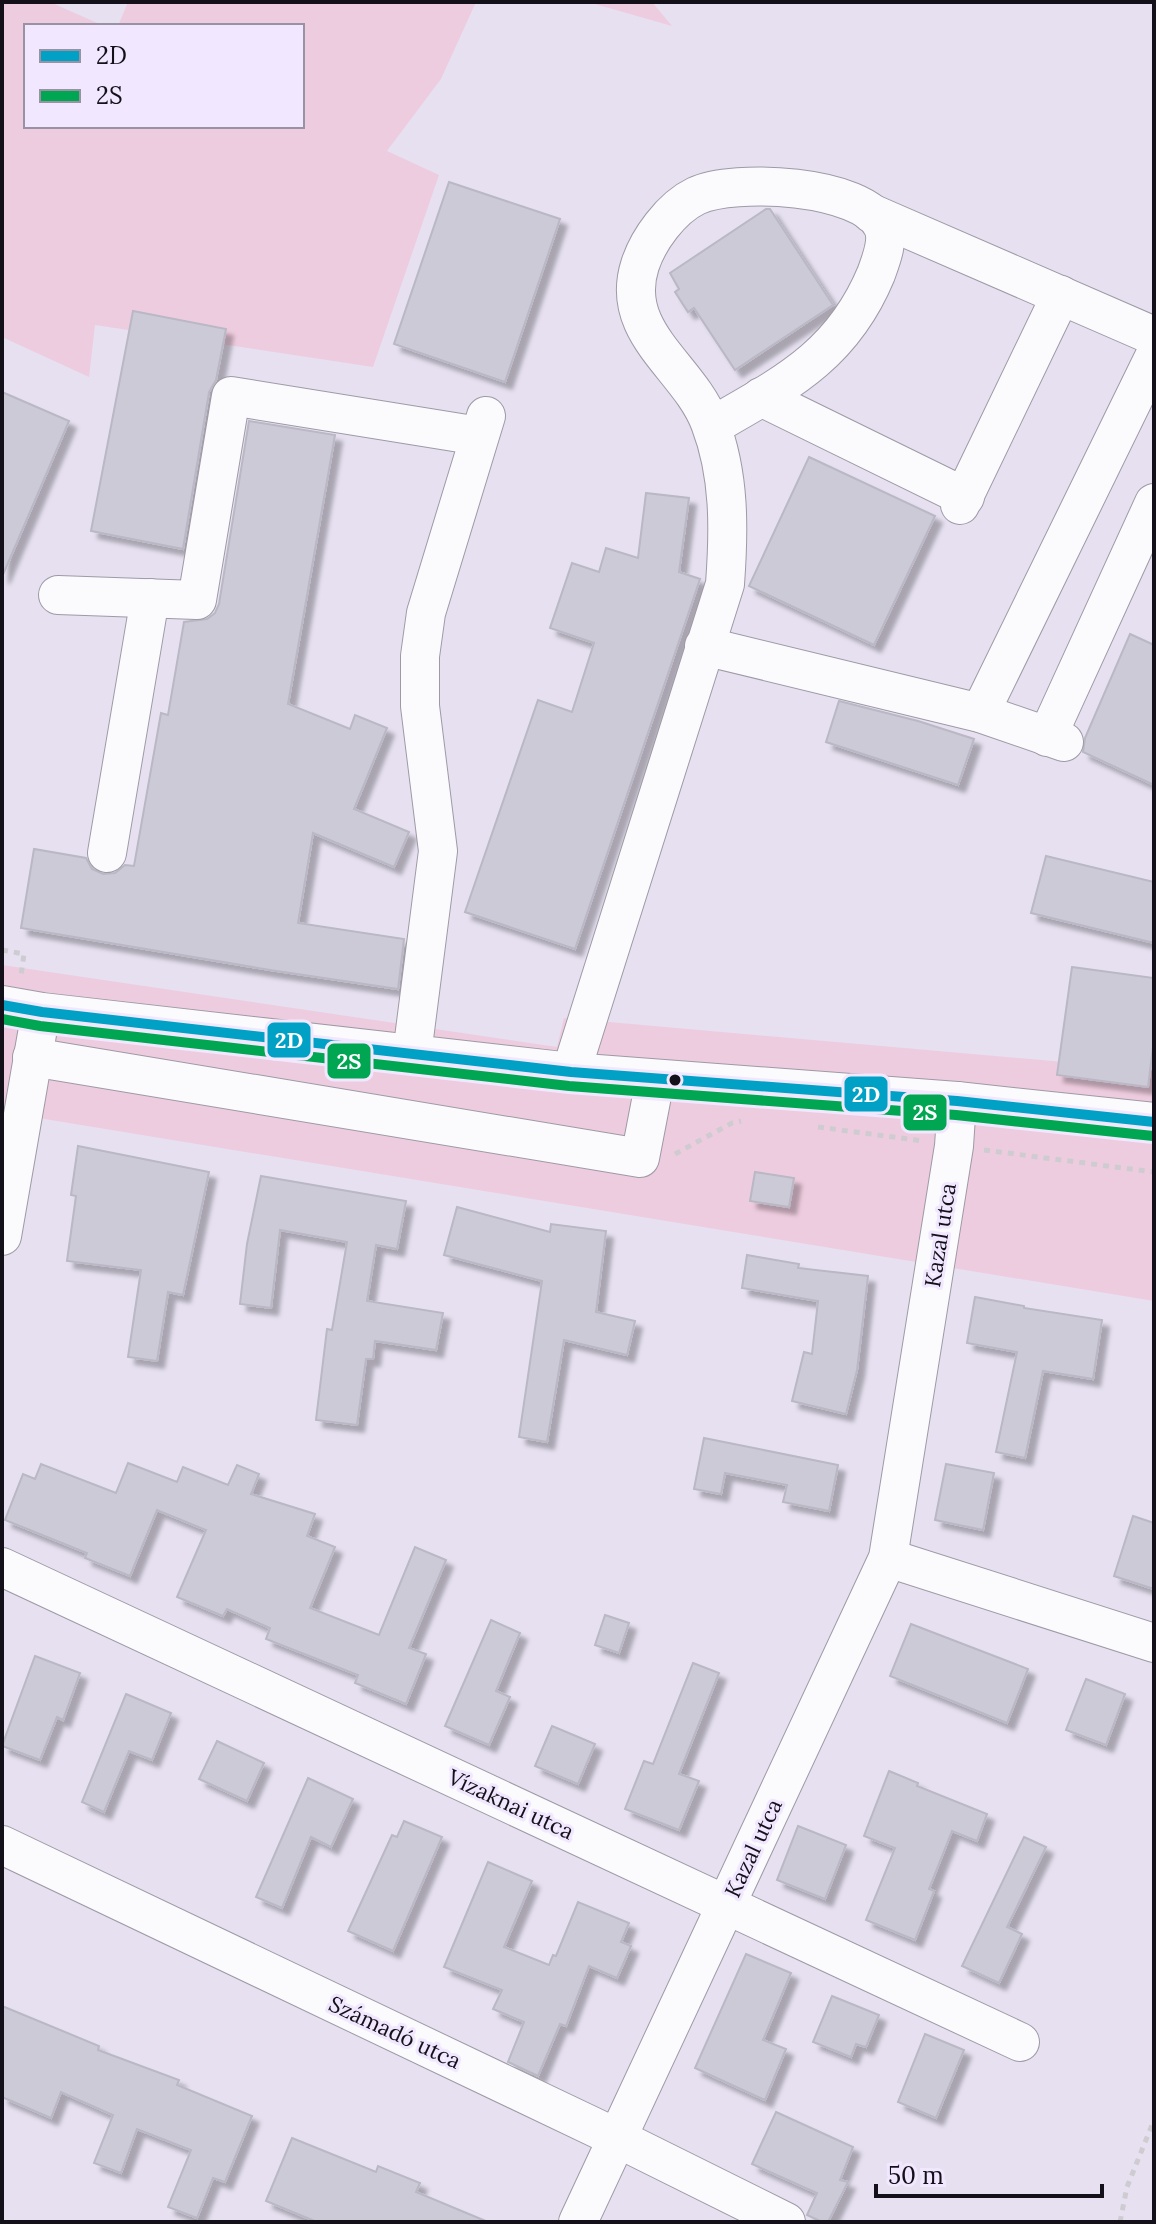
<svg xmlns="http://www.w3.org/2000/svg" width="1156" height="2224" font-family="Lora,serif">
<defs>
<filter id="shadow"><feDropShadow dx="7" dy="7" stdDeviation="2" flood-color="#0004"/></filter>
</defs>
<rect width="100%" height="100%" fill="#e6e0f0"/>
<!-- green -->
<g fill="#eeccdf">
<polygon points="2,2 50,2 104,26 26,26 26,126 302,126 302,26 118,26 128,2 476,2 441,79 387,151 439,175 373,367 95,325 89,377 2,337"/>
<polygon points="588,2 652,2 672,26"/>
<polygon points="2,965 557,1047 564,1018 1154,1070 1154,1301 2,1112"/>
</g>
<!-- building -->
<g fill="#cdcad7" stroke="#b9b8c4" stroke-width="2" filter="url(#shadow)">
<polygon points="449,182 560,219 505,382 394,344"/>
<polygon points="766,209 770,209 833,305 735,370 694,308 688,312 675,292 679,289 670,273"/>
<polygon points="133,311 226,329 216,380 209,392 183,549 91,531"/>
<polygon points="2,392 69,421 2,577"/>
<polygon points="249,421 335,435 288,704 350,729 355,715 387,728 354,809 409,832 394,867 313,833 298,923 404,939 398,989 270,970 21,928 34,849 86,858 92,869 103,874 115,873 125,865 134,866 161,713 168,715 184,622 207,619 215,613 219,604"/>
<polygon points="809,457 935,516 874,645 749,586"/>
<polygon points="646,493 689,498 679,572 700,579 575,949 465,912 538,700 572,712 594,643 550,628 572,563 599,572 606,548 638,558"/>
<polygon points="1130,634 1154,645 1154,785 1083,752 1085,738"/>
<polygon points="839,701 918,721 974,739 958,785 826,742"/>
<polygon points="1046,856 1154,882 1154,943 1031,913"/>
<polygon points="1072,967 1154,978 1154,1039 1148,1087 1057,1075"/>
<polygon points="78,1146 209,1172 183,1295 168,1292 157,1361 128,1357 141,1270 67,1261 76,1196 71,1195"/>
<polygon points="755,1172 794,1178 789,1207 750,1201"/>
<polygon points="261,1176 406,1201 397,1249 376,1245 367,1301 443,1313 436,1350 375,1341 373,1359 366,1359 357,1425 316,1420 327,1329 332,1330 347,1242 280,1230 271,1308 240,1304 247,1244"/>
<polygon points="457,1207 550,1232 551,1224 606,1231 596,1312 635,1321 627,1355 564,1340 547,1442 519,1437 542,1281 444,1255"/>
<polygon points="747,1255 799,1264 798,1268 868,1276 857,1370 846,1414 792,1401 804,1352 812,1354 818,1301 742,1288"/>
<polygon points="975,1297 1024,1306 1024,1308 1102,1320 1093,1379 1043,1371 1025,1458 996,1452 1017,1352 967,1343"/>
<polygon points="704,1438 838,1465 829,1511 783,1502 787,1485 725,1473 721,1494 694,1489"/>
<polygon points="128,1463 177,1482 183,1467 228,1485 237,1465 259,1474 251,1494 315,1514 307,1536 335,1547 310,1608 379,1635 415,1547 446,1560 409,1648 426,1654 406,1704 355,1683 358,1675 266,1639 270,1628 227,1609 223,1616 177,1597 206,1530 157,1510 130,1576 85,1558 87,1553 5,1520 23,1474 35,1479 41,1464 116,1493"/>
<polygon points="946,1464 994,1473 983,1530 935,1520"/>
<polygon points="1133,1516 1154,1523 1154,1589 1114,1576"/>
<polygon points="605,1615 629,1623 619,1653 595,1645"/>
<polygon points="491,1620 520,1633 496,1691 510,1697 489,1745 445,1726"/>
<polygon points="911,1624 1028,1669 1007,1723 890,1676"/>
<polygon points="35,1656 80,1673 63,1720 57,1717 40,1760 2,1746"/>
<polygon points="693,1663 719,1673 679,1774 699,1781 679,1830 625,1809 644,1761 653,1764"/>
<polygon points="1086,1679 1125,1694 1106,1745 1066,1730"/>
<polygon points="126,1694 171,1713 152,1760 129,1751 104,1812 82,1802"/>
<polygon points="552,1726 595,1744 578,1784 535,1766"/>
<polygon points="217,1741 264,1763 247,1801 199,1779"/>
<polygon points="889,1771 918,1783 917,1786 987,1814 977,1841 952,1831 929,1889 934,1891 915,1940 866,1920 895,1848 864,1836"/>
<polygon points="308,1778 353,1799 331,1847 311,1837 282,1908 256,1897"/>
<polygon points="404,1821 442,1837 393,1951 348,1931 392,1835 397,1837"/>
<polygon points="798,1826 846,1845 825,1899 777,1880"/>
<polygon points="1024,1837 1046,1847 1007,1927 1022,1934 999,1983 962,1966"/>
<polygon points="488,1862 532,1881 504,1947 549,1965 553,1955 556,1956 578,1902 629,1923 621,1942 631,1946 617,1978 589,1966 566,2026 560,2024 538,2076 508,2062 524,2022 493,2009 502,1990 444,1967"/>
<polygon points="746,1954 791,1973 763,2040 786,2049 765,2100 695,2068"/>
<polygon points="832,1996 879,2015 866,2047 856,2044 851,2057 813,2042"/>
<polygon points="2,2006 99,2046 98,2050 179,2080 177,2085 252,2116 225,2182 213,2178 197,2218 168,2207 191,2150 137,2129 121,2173 94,2163 113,2115 61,2092 51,2118 2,2097"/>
<polygon points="925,2034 964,2050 936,2118 898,2102"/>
<polygon points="776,2112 853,2147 840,2180 848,2182 828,2222 822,2222 807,2215 817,2193 752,2164"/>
<polygon points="292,2138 376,2172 378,2166 420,2183 416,2192 488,2222 317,2222 266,2201"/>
</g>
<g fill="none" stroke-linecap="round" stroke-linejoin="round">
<!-- minor casing -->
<g stroke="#9e9aa5" stroke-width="40">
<g id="minor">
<polyline points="871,213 1154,336"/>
<polyline points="761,397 965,497"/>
<polyline points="960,505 1061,295"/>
<polyline points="58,595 197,600 231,396 479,436"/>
<polyline points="704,646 980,713 1064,742"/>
<polyline points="980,713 1154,357"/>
<polyline points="1047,737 1154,503"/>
<polyline points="107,853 150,598"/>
<polyline points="2,1005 42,1012 571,1072 957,1101 1154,1122"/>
<polyline points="412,1054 438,851 420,706 420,656 426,613 486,416"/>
<polyline points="32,1057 640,1158 655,1080"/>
<path d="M571 1072 725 584C729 530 730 475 710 423 689 367 618 333 640 265 648 240 671 208 696 196 733 178 864 184 883 227 889 241 881 260 876 274 842 356 785 384 712 426"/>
<polyline points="2,1236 37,1034"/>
<polyline points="888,1558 1154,1643"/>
<polyline points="2,1567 1020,2042"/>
<polyline points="2,1845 617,2138 786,2222"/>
<polyline points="578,2222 888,1558 954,1146 957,1101"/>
</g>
</g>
<!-- path -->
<g stroke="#ceccd1" stroke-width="5" stroke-dasharray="6 6" stroke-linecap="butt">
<polyline points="2,950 24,954 21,975"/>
<polyline points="818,1127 923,1141"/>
<polyline points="984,1150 1154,1172"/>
<polyline points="675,1154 732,1123 741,1121"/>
<polyline points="1120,2222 1127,2187 1154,2120"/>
</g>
<!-- minor -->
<use href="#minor" stroke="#fbfafd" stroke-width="38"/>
<!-- bus-1 casing -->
<g stroke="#f1e8ff" stroke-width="16">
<polyline id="bus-1" points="2,1005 42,1012 571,1072 957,1101 1154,1122"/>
</g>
<!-- bus-2 casing -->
<g stroke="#f1e8ff" stroke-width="16">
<polyline id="bus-2" points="2,1019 40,1026 569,1086 956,1115 1153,1136"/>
</g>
<!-- bus-1 -->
<use href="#bus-1" stroke="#01a1c5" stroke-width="10"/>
<!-- bus-2 -->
<use href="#bus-2" stroke="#00a651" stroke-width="10"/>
</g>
<!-- markers -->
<circle fill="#141019" stroke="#f1e8ff" stroke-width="3" cx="675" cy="1080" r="7"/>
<g text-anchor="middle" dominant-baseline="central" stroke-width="6" stroke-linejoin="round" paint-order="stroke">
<!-- street labels -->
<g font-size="22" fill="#141019" stroke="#f1e8ff">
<text transform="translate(940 1235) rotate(-81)">Kazal utca</text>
<text transform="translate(511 1804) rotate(25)">Vízaknai utca</text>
<text transform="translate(753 1848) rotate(-65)">Kazal utca</text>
<text transform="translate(395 2032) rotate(25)">Számadó utca</text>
</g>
</g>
<g stroke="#f1e8ff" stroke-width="3">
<rect x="266" y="1021" width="46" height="38" rx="8" fill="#01a1c5"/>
<rect x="326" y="1042" width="46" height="38" rx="8" fill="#00a651"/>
<rect x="843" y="1075" width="46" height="38" rx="8" fill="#01a1c5"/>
<rect x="902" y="1093" width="46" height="39" rx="8" fill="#00a651"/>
</g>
<g font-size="22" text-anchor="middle" font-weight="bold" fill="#fff">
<text x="289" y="1048">2D</text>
<text x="349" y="1069">2S</text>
<text x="866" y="1102">2D</text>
<text x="925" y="1120">2S</text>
</g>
<!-- border -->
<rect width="1156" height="2224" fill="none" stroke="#141019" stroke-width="8"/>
<!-- legend -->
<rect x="24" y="24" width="280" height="104" fill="#f1e8ff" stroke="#9992a3" stroke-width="2"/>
<rect x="40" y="50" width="40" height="12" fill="#01a1c5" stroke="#9992a3" stroke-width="2"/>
<text x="96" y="64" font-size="24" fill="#141019">2D</text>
<rect x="40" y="90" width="40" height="12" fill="#00a651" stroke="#9992a3" stroke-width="2"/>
<text x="96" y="104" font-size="24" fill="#141019">2S</text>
<!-- scale -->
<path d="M876 2184v12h226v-12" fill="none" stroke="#141019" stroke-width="4"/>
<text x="888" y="2184" font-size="24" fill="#141019" stroke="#f1e8ff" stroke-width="6" paint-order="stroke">50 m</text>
</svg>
